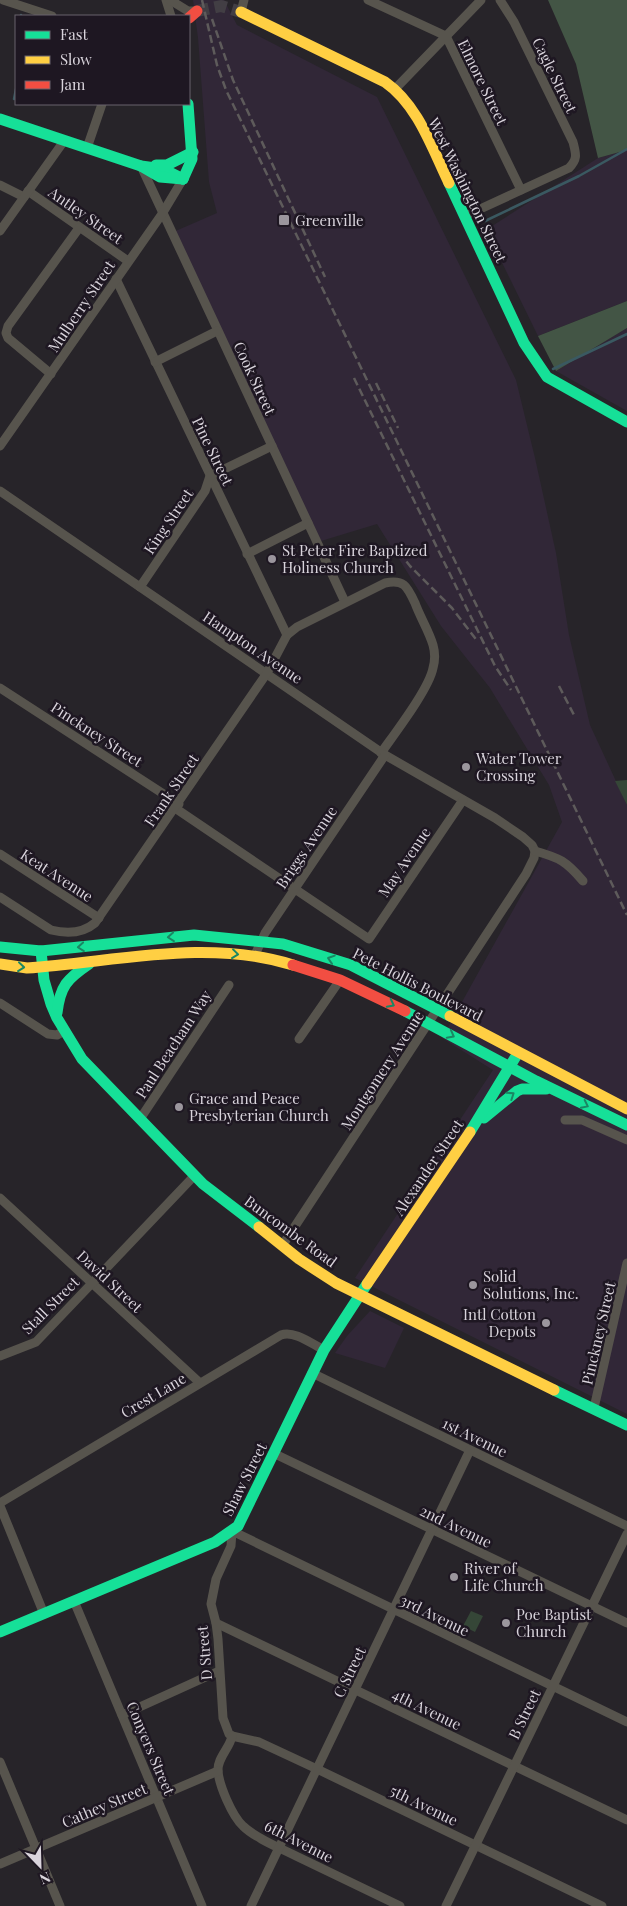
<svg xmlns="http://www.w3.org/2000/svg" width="627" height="1906" font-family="'Playfair Display',serif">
<rect width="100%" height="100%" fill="#272429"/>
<!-- built -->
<g fill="#312737">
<polygon points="193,0 224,0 237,25 377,97 516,380 535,458 556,553 569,635 590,725 627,805 627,1414 355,1278 493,1070 442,1038 562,822 549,785 490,688 441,626 377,524 321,541 171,233 217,213 209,182 198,38"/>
<polygon points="627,150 627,301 538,336 486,230 598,158"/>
<polygon points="627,328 627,411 556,371"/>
<polygon points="370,1311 404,1328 385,1368 335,1353 347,1336"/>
</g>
<!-- green -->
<g fill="#354637">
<polygon points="627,780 627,805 615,781"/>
<polygon points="471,1611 483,1616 475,1632 463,1626"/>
</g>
<!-- forest -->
<g fill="#435545">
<polygon points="548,0 627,0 627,150 598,158 576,64"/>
<polygon points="627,301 627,328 556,371 538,336"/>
</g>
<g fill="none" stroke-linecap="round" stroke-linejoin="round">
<!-- stream -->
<g stroke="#3a5961" stroke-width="2.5">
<polyline points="21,16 21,15"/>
<polyline points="14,99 16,89"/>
<polyline points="485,221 579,176 627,149"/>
<polyline points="553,369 627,334"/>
</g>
<!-- secondary-tunnel -->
<polyline stroke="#423e44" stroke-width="12" stroke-dasharray="12 6" stroke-linecap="butt" points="197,11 221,6 241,12"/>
<!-- street -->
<g stroke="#57544d" stroke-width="9">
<polyline points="3,0 52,16"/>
<polyline points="166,0 171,16"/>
<polyline points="170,0 188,11 197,11"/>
<polyline points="368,0 446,36 521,190"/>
<polyline points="241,12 244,0"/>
<polyline points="395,89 481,0"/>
<polyline points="87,148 102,104"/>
<polyline points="141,166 345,602"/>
<polyline points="0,185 24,197"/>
<polyline points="28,191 128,261"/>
<path d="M465 216 569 168C578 159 576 154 573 142L514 22 500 0"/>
<polyline points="0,231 64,141"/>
<polyline points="116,279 287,635"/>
<polyline points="155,362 217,331"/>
<polyline points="51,374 8,338 6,333 8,326 79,228"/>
<polyline points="0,446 162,214 183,179"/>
<polyline points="0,491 385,755 495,818 523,837 532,845 535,851 534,858 526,874 282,1246"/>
<polyline points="247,554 308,523"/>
<polyline points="140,587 205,491 210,476 272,446"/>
<polyline points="0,688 179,804"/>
<polyline points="175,808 369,939 463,800"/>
<path d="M535 851C560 858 566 861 583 881"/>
<polyline points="0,854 99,918"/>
<path d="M0 897 51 930C67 934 82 934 95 923L267 673 287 635 297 627 385 583C404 579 407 586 415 603 420 617 429 631 433 645 435 652 435 661 433 668 429 689 395 733 381 753"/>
<polyline points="254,957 265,933 385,755"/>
<polyline points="0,1003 48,1034 57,1035 64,1031"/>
<polyline points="299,1039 340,980"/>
<polyline points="140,1119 229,985"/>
<polyline points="565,1120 582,1120 627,1140"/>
<polyline points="0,1198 200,1383"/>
<polyline points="0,1356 36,1342 195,1175"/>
<polyline points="312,1373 627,1526"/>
<polyline points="594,1408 627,1263"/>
<polyline points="273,1453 627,1623"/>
<path d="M0 1503 281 1335C294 1330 312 1344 324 1350"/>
<polyline points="0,1506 44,1614"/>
<polyline points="74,1601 202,1906"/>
<polyline points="216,1623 627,1820"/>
<polyline points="122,1715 219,1671"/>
<polyline points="232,1736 229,1734 223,1718 218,1639 216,1623 211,1604 216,1579 231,1546 232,1531 627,1722"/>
<polyline points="232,1736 259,1742 317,1769 602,1906"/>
<path d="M232 1736C230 1748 217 1758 218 1771 219 1785 232 1816 243 1826 255 1838 280 1848 296 1856 331 1873 365 1889 400 1906"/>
<polyline points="0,1762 60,1906"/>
<polyline points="0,1864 218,1771"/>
<polyline points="251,1906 470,1450"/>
<polyline points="446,1906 627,1534"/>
</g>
<!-- fast -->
<g stroke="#16e098" stroke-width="11">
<polyline points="0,119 141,166 163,169 183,179"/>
<polyline points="156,165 167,165 193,152"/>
<polyline points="141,166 160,177 183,179"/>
<polyline points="183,179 192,159 188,104"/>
<polyline points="449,183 524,343 547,377 627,422"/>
<polyline points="0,947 41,951 194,935 283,944 351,965 450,1016"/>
<polyline points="41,951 44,980 51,1004 57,1018 82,1059 203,1184 259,1227"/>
<polyline points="405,1011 536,1081 627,1125"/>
<path d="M57 1013C60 986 67 979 89 964"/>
<polyline points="484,1118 517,1091 522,1089 546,1089"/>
<polyline points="470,1132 518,1053"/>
<polyline points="554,1390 627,1425"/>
<polyline points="0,1632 215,1542 238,1526 324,1350 367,1284"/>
</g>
<!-- slow -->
<g stroke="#ffcf43" stroke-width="11">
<path d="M241 12 385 82C418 105 432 148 449 183"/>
<path d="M0 964 27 968C115 962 206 938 293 965"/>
<polyline points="450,1016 627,1109"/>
<polyline points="259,1227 299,1259 336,1283 554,1390"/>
<polyline points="367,1284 470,1132"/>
</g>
<!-- jam -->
<g stroke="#f24e42" stroke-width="11">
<polyline points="189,18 197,11"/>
<polyline points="293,965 340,980 405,1011"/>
</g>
<!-- rail -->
<g stroke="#5e5b5b" stroke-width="2.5" stroke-dasharray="8 4" stroke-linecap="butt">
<polyline points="202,0 217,65 226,90 627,915"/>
<polyline points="212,19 233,80 325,277"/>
<polyline points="354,378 495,666 511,690"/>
<polyline points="376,383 398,428"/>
<polyline points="399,552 410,566 452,608 478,642"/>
<polyline points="559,686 574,715"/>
</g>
</g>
<!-- one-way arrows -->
<defs><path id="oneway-chevron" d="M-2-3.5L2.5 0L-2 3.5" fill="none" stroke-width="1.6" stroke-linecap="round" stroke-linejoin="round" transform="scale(1.25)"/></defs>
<g stroke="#1a8663">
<use href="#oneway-chevron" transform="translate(171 937) rotate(175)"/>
<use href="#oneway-chevron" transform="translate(81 947) rotate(175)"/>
<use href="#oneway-chevron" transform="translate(235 954) rotate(7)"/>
<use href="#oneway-chevron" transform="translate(331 959) rotate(-162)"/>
<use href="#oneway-chevron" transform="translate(21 967) rotate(6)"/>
<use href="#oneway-chevron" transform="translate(391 1004) rotate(27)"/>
<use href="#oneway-chevron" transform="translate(451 1035) rotate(28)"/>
<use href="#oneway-chevron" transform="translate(511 1095) rotate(-34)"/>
<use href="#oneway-chevron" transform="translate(585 1105) rotate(26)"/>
</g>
<!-- markers -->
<g fill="#9b969d" stroke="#1e1722" stroke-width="2">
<rect x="278" y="214" width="12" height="12" rx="2.5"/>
<circle cx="272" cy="559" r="5"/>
<circle cx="466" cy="767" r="5"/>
<circle cx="179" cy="1107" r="5"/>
<circle cx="473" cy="1285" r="5"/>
<circle cx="546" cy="1323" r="5"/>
<circle cx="454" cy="1577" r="5"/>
<circle cx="506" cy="1623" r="5"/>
</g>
<g text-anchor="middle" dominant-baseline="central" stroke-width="5" stroke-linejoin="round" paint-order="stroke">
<!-- street labels -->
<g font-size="15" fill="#d9d4dc" stroke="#1e1722">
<text transform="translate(555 75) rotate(64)">Cagle Street</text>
<text transform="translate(483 82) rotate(64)">Elmore Street</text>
<text transform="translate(468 190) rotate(64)">West Washington Street</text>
<text transform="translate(86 215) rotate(35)">Antley Street</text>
<text transform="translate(81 306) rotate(-56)">Mulberry Street</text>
<text transform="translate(255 378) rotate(65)">Cook Street</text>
<text transform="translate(213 451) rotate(64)">Pine Street</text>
<text transform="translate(168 521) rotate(-56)">King Street</text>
<text transform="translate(253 647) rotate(34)">Hampton Avenue</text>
<text transform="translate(97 734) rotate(33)">Pinckney Street</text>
<text transform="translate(171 790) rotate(-56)">Frank Street</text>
<text transform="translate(306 847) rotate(-56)">Briggs Avenue</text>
<text transform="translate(404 862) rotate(-56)">May Avenue</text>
<text transform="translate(57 875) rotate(33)">Keat Avenue</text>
<text transform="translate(418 984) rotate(27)">Pete Hollis Boulevard</text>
<text transform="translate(173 1044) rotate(-57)">Paul Beacham Way</text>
<text transform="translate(382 1070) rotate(-57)">Montgomery Avenue</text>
<text transform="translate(428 1167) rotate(-56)">Alexander Street</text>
<text transform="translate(291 1231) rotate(36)">Buncombe Road</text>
<text transform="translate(110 1281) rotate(43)">David Street</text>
<text transform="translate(50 1305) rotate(-45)">Stall Street</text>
<text transform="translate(598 1333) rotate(-77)">Pinckney Street</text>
<text transform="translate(153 1395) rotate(-31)">Crest Lane</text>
<text transform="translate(475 1437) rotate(26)">1st Avenue</text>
<text transform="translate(244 1479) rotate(-63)">Shaw Street</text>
<text transform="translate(456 1526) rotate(26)">2nd Avenue</text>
<text transform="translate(435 1615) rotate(26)">3rd Avenue</text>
<text transform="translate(204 1653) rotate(-95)">D Street</text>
<text transform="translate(349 1672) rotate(-64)">C Street</text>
<text transform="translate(427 1709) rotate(26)">4th Avenue</text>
<text transform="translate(524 1714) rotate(-64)">B Street</text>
<text transform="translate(151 1748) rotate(67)">Conyers Street</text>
<text transform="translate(104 1805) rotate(-23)">Cathey Street</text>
<text transform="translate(424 1805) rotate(26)">5th Avenue</text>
<text transform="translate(299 1841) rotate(27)">6th Avenue</text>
</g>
<!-- poi labels -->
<g font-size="15" fill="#d9d4dc" stroke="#1e1722" text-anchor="start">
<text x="295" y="220">Greenville</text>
<text x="282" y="550">St Peter Fire Baptized<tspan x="282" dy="17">Holiness Church</tspan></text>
<text x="476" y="758">Water Tower<tspan x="476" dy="17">Crossing</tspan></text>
<text x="189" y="1098">Grace and Peace<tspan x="189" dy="17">Presbyterian Church</tspan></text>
<text x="483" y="1276">Solid<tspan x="483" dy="17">Solutions, Inc.</tspan></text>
<text x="536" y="1314" text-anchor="end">Intl Cotton<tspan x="536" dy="17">Depots</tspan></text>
<text x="464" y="1568">River of<tspan x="464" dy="17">Life Church</tspan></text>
<text x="516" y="1614">Poe Baptist<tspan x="516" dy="17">Church</tspan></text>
</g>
</g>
<!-- legend -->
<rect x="15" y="15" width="175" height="90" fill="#1e1722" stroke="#69636c"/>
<rect x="25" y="31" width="25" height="8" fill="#16e098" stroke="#69636c"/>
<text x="60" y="40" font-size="15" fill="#d9d4dc">Fast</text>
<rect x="25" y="56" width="25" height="8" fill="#ffcf43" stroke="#69636c"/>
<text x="60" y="65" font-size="15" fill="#d9d4dc">Slow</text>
<rect x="25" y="81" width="25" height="8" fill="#f24e42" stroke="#69636c"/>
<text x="60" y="90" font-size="15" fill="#d9d4dc">Jam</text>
<!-- north arrow -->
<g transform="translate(40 1866) rotate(157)" stroke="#1e1722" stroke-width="4" paint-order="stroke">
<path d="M0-4L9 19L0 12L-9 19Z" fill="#d9d4dc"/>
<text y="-8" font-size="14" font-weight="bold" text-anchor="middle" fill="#d9d4dc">N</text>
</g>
</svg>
